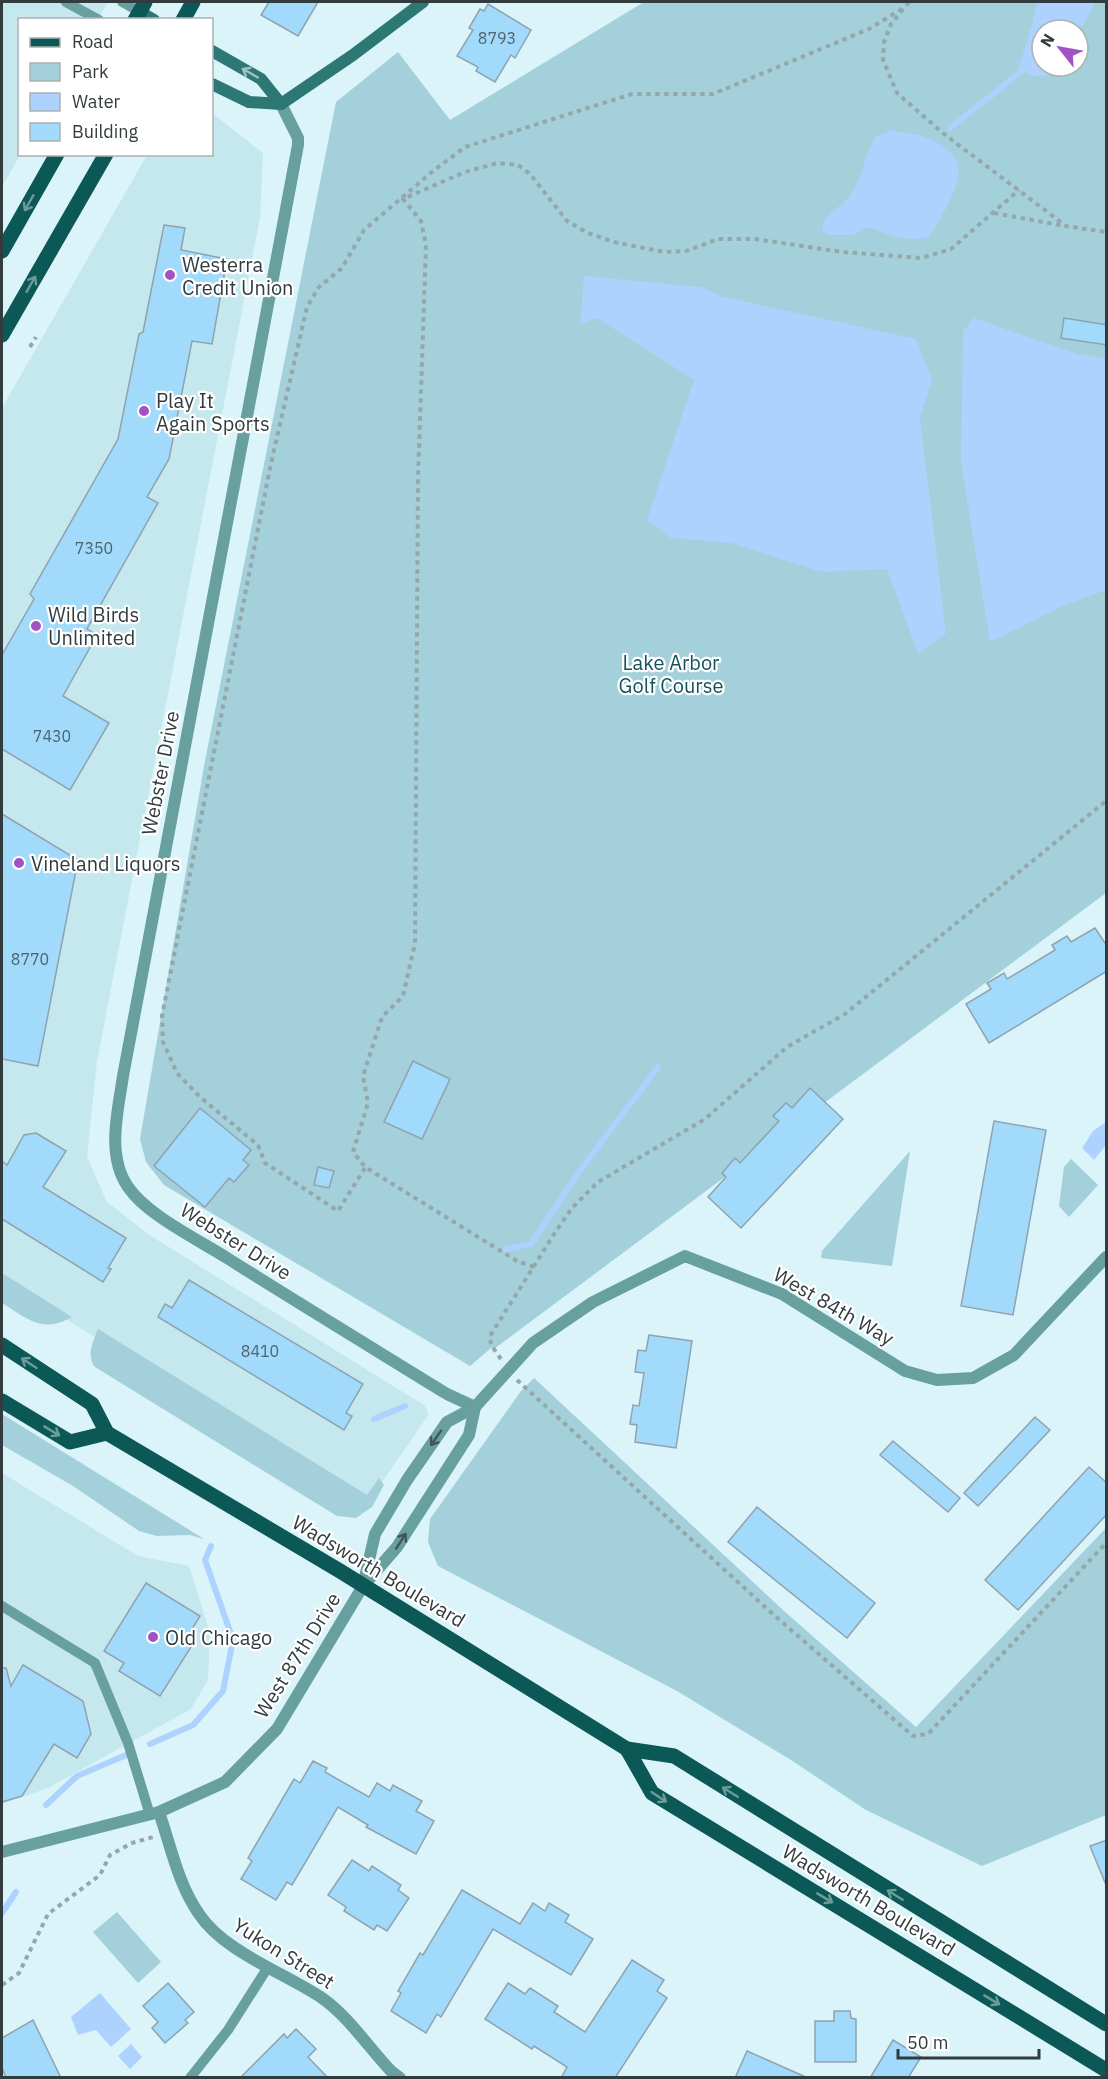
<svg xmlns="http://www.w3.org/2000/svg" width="1108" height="2079" font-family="'IBM Plex Sans',sans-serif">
<rect width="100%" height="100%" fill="#daf4fa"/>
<!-- built -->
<g fill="#c5e8ef">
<polygon points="2,2 108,2 98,19 20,20 20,155 2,187"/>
<polygon points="212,113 263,153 260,218 97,1061 87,1157 107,1202 151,1236 424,1405 429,1414 365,1507 2,1279 2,408 147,155 212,154"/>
<polygon points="2,1473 138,1556 189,1566 210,1633 208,1680 191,1709 48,1788 2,1804"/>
</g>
<!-- green -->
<g fill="#a3d0da" fill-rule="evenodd">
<path d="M644 2H1106V893L494 1349 491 1348 470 1366 164 1185 146 1162 140 1139 204 766 336 102 398 52 450 120ZM1042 30H1078V66H1042Z"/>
<polygon points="910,1151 892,1266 821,1258 822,1251"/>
<polygon points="1071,1159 1098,1185 1069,1217 1059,1206 1064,1167"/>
<path d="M2 1273 72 1317C42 1334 28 1319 2 1303Z"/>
<path d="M98 1329 367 1495 379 1478 384 1485 372 1507 356 1518 337 1516 95 1367C86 1356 93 1341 98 1329Z"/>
<polygon points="534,1378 784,1611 916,1727 1106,1528 1106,1815 982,1866 866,1810 791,1760 677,1691 438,1566 428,1542 430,1519 521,1391"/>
<polygon points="2,1414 204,1539 190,1535 157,1536 139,1531 73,1486 2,1445"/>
<polygon points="117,1912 161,1962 138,1983 93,1932"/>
</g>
<!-- water -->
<g fill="#add2fe">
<path d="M1037 2H1095L1078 35V30H1042V66H1060L1055 74C1042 77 1028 78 1019 67L1033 21Z"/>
<path d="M892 130C904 133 918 134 928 138 938 142 953 152 957 161 966 180 939 221 929 237 908 244 889 234 868 227L854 235H828L822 230C823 213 842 208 851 194 862 178 865 155 875 137Z"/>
<polygon points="584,276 701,287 720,296 916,339 932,379 920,418 946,633 918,654 887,569 822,572 731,543 671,538 647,520 694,380 597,318 580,325"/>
<polygon points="974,318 1077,354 1106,359 1106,590 1063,606 990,642 961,462 963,331"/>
<polygon points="1106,1122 1106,1145 1094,1160 1082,1148 1093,1131"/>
<polygon points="100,1993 131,2029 111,2047 96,2030 78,2035 71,2017"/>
<polygon points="131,2044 142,2057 130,2069 118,2056"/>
</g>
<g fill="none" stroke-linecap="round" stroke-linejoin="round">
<!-- stream -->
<g stroke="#add2fe" stroke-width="6">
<polyline points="950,128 1022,71"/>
<polyline points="505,1249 531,1244 579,1172 658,1067"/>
<polyline points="374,1419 405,1406"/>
<polyline points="150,1744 193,1725 223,1691 233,1640 205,1560 211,1546"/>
<polyline points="46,1805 77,1776 131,1753"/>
<polyline points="2,1913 16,1892"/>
</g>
</g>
<!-- building -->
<g fill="#a1dafa" stroke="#8fa3af" stroke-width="1.5">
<polygon points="269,2 318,2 298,36 261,15"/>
<polygon points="488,4 531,30 515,58 511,55 495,82 476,71 478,67 457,56 473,30 469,28 480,9 484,11"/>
<polygon points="164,225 185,228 181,250 227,259 212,344 192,341 169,459 147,497 158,503 87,629 97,635 63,696 109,723 70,790 2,749 2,655 34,599 30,594 118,439 139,334 143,332"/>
<polygon points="1064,318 1107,325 1107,345 1061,338"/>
<polygon points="2,814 78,860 38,1066 2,1059"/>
<polygon points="1095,928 1107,946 1107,971 989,1043 966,1004 991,989 987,983 1004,973 1007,979 1055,950 1052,945 1067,936 1071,942"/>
<polygon points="413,1061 450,1079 422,1139 384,1122"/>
<polygon points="810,1088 843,1119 741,1228 708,1197 726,1177 722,1173 735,1158 740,1163 779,1121 773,1116 786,1103 792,1108"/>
<polygon points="200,1108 251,1150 243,1160 249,1165 234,1182 229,1178 205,1207 154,1166"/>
<polygon points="994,1121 1046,1130 1013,1315 961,1306"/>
<polygon points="36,1133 66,1151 43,1187 126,1238 108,1268 111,1269 103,1282 2,1219 2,1161 7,1165 24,1135"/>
<polygon points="318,1167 334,1171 329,1188 314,1185"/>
<polygon points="189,1280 363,1384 346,1413 352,1416 344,1430 158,1317 165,1304 172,1308"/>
<polygon points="649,1335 692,1341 676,1448 635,1442 637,1425 630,1424 633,1405 639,1406 644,1373 635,1372 638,1350 646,1351"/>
<polygon points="1035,1417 1050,1430 978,1506 964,1493"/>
<polygon points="893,1441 960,1498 948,1512 880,1455"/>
<polygon points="1089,1467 1107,1483 1107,1514 1018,1610 985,1580"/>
<polygon points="757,1507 875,1603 847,1638 728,1542"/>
<polygon points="146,1583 200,1616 184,1642 191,1647 160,1696 119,1671 124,1663 104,1651"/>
<polygon points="23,1665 83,1701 91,1734 77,1758 54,1744 22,1796 2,1802 2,1668 6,1668 11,1686"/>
<polygon points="313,1761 327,1768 325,1772 369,1797 377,1783 390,1791 393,1785 422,1801 416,1811 434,1821 416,1854 366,1827 368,1825 338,1807 292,1885 287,1882 276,1900 241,1879 252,1861 248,1858 294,1779 300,1783"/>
<polygon points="1107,1840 1107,1885 1106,1885 1090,1846"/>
<polygon points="352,1860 369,1871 372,1866 401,1885 398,1890 409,1898 387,1931 377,1925 374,1930 344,1911 346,1907 328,1895"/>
<polygon points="462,1890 520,1924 533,1903 545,1911 549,1903 569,1915 565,1922 593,1939 571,1975 493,1929 441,2017 437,2014 426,2033 391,2011 401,1993 398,1991 420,1953 423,1955"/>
<polygon points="632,1960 664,1980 657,1991 667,1998 615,2078 561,2078 567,2067 534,2046 532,2049 485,2019 508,1983 525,1994 530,1988 558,2006 554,2012 585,2032"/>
<polygon points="168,1983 194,2012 185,2020 188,2023 165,2043 152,2028 158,2022 143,2006"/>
<polygon points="834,2011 850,2011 851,2018 856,2019 856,2062 815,2062 815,2021 834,2021"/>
<polygon points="33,2020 61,2078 6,2078 2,2068 2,2038"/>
<polygon points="296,2029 316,2049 308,2057 328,2078 240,2078 284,2034 287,2038"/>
<polygon points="893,2040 921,2057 908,2078 870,2078"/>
<polygon points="747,2051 808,2078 735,2078"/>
</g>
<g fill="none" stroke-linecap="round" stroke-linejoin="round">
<!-- path -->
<g stroke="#94a8ac" stroke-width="4" stroke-dasharray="4.5 4.5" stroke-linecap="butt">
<polyline points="909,2 891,24 884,42 883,60 897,93 944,134 1066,226 1106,232"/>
<polyline points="994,213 1065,226"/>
<polyline points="30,347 36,337"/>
<polyline points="365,1168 338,1211 265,1163 258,1145 200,1097 177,1073 163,1042 162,1016 271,463 307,307 319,287 342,268 364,230 433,171 465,147 632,94 713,94 869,29 905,7"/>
<polyline points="534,1267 517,1261 365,1167 353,1152 368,1103 363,1076 382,1017 403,996 415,943 418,477 426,245 421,221 403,199 465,172 498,163 518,165 530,174 567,221 588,233 614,242 664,252 686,251 718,239 755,239 843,252 921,258 951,249 1019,190"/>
<polyline points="501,1359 491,1345 490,1336 556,1231 572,1208 598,1182 705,1119 787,1047 845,1014 1106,801"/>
<polyline points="517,1380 775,1616 913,1736 928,1734 1106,1543"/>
<polyline points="2,1985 19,1973 48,1914 100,1875 110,1855 132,1843 153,1837"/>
</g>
<!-- lane -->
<g stroke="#67a09e" stroke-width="10">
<polyline points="66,2 99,20"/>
<polyline points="122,2 140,12"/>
<polyline points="2,1606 95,1663 128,1743 150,1815"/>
<polyline points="190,2078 228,2030 268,1967"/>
</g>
<!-- street -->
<g stroke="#67a09e" stroke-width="12">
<path d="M281 104 298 138V145L123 1076C118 1111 106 1155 128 1187 147 1215 197 1239 227 1258 300 1304 374 1349 447 1394L475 1407"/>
<polyline points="363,1586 375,1534 407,1480 447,1422 475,1407 533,1343 593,1302 685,1256 782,1294 905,1371 937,1380 973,1378 1014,1355 1106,1257"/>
<path d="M159 1812C171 1847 178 1884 199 1914 224 1952 285 1973 322 1998 348 2016 369 2048 391 2071L400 2078"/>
<polyline points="2,1852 159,1812 225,1782 277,1729 363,1586 397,1547 469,1435 475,1407"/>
</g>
<!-- secondary -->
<g stroke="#2d7775" stroke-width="12">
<polyline points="140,12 154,20"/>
<polyline points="212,51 261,79 281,104"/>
<polyline points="212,84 249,102 281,104"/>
<polyline points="281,104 353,55 423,2"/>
</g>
<!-- primary -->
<g stroke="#0b5856" stroke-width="15">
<polyline points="135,20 145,2"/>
<polyline points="183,20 193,2"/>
<polyline points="2,251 57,154"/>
<polyline points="2,335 106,154"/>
<polyline points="2,1345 92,1404 107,1433 340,1571 627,1749 674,1756 1106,2024"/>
<polyline points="2,1401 70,1442 107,1433"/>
<polyline points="627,1749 652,1793 1106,2070"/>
</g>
</g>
<!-- one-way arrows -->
<defs><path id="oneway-shaft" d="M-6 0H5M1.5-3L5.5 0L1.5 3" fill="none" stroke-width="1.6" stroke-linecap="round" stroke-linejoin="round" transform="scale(1.5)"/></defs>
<use stroke="#a0c2c1" href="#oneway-shaft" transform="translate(250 73) rotate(-150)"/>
<g stroke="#6d9b9a">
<use href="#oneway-shaft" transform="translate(29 203) rotate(120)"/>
<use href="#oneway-shaft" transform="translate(31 284) rotate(-60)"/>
<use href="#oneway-shaft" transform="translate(29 1363) rotate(-147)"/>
<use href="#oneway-shaft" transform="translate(52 1431) rotate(31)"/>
<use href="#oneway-shaft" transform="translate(730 1792) rotate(-148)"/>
<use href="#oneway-shaft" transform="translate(659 1797) rotate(34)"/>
<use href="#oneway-shaft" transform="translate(895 1895) rotate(-148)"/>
<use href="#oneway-shaft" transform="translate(825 1898) rotate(31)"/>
<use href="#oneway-shaft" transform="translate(992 2000) rotate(31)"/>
</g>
<g stroke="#3f5556">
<use href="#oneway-shaft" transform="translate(436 1438) rotate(125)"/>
<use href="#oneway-shaft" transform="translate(401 1541) rotate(-57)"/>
</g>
<!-- markers -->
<g fill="#a153c5" stroke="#fff" stroke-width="2">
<circle cx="170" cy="275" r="6"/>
<circle cx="144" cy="411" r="6"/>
<circle cx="36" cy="626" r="6"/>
<circle cx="19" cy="863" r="6"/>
<circle cx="153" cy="1637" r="6"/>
</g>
<g text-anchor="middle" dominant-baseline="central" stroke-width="4.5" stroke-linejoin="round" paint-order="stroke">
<!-- number labels -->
<g font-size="16" fill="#4e646d">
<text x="497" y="38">8793</text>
<text x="94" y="548">7350</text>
<text x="52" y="736">7430</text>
<text x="30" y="959">8770</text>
<text x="260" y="1351">8410</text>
</g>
<!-- poi labels -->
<g font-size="20" fill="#323c3e" stroke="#fff" text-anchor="start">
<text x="182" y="264">Westerra<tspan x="182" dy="23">Credit Union</tspan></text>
<text x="156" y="400">Play It<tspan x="156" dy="23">Again Sports</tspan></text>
<text x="48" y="614">Wild Birds<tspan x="48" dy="23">Unlimited</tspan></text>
<text x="31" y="863">Vineland Liquors</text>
<text x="165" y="1637">Old Chicago</text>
</g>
<!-- park labels -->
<g font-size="20" fill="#14515c" stroke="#fff">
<text x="671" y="662">Lake Arbor<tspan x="671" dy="23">Golf Course</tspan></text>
</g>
<!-- street labels -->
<g font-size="20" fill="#323c3e" stroke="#fff">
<text transform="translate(160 773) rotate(-79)">Webster Drive</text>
<text transform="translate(236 1241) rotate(32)">Webster Drive</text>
<text transform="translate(834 1306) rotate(30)">West 84th Way</text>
<text transform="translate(379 1571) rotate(31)">Wadsworth Boulevard</text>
<text transform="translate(297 1655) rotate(-58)">West 87th Drive</text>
<text transform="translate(869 1900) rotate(31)">Wadsworth Boulevard</text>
<text transform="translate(284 1953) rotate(32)">Yukon Street</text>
</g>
</g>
<!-- border -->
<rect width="1108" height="2079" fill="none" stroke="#323c3e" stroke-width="6"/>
<!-- legend -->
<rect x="18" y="18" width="195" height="138" fill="#ffffff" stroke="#adb1b2" stroke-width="1.5"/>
<rect x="30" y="38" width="30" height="9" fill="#0b5856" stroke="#adb1b2" stroke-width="1.5"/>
<text x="72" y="48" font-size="18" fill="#323c3e">Road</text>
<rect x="30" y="63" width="30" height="18" fill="#a3d0da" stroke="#adb1b2" stroke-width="1.5"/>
<text x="72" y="78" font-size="18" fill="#323c3e">Park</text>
<rect x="30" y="93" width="30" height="18" fill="#add2fe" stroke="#adb1b2" stroke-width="1.5"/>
<text x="72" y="108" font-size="18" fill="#323c3e">Water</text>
<rect x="30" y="123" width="30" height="18" fill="#a1dafa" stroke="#adb1b2" stroke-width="1.5"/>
<text x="72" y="138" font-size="18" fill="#323c3e">Building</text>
<!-- north arrow -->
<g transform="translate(1060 48) rotate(301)"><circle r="28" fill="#ffffff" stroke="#adb1b2" stroke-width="1.5"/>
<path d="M0-4.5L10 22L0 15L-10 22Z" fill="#a153c5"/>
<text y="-9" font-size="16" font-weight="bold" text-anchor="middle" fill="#323c3e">N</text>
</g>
<!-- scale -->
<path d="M898 2049v9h141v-9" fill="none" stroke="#323c3e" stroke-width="3"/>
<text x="907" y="2049" font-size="18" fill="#323c3e" stroke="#ffffff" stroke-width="4.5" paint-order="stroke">50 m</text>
</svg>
